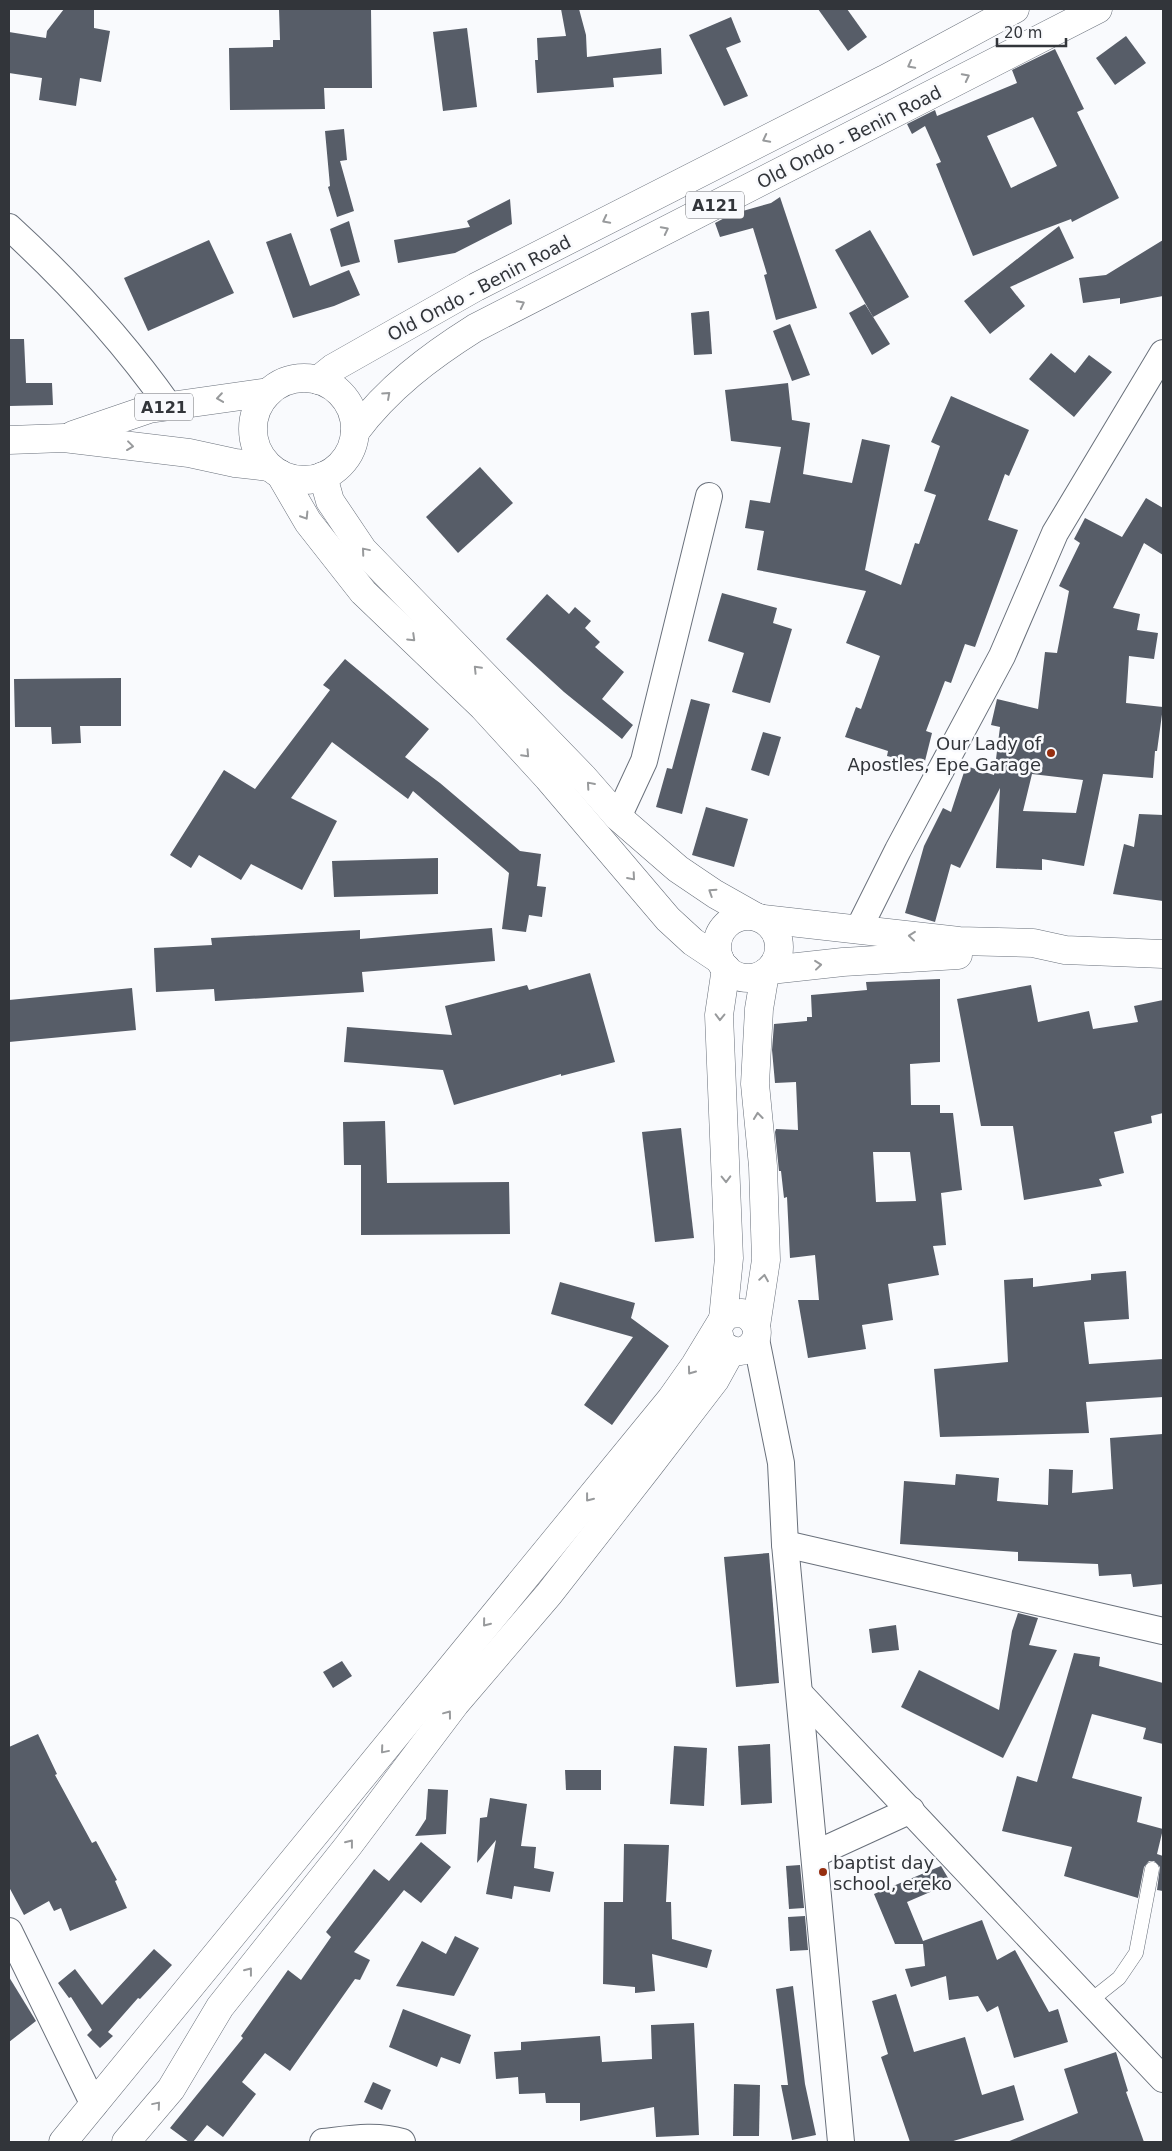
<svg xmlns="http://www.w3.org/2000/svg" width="1172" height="2151" font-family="'DejaVu Sans',sans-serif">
<rect width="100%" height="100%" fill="#f9fafd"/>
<!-- building -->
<g fill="#575d68" fill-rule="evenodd">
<polygon points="64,9 94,9 94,28 110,31 101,82 80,78 76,106 39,100 42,78 9,73 9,32 46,38 47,31"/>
<polygon points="279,9 371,9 372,88 324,88 325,109 230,110 229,48 273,47 273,40 280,40"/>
<polygon points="561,9 579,9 586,35 587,57 661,48 662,74 613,78 614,87 537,93 535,60 538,60 537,38 566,36"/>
<polygon points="818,9 847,9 867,37 848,51"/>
<polygon points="731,17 741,42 726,48 748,96 724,106 689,35"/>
<polygon points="467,28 477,107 443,111 433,32"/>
<polygon points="1126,36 1146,63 1115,85 1096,58"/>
<path d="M1055 49 1084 109 1077 112 1119 198 1072 222 1071 219 973 256 936 164 941 162 925 126 912 134 907 124 935 110 937 116 1017 83 1012 70ZM1033 117 1057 166 1011 188 987 136Z"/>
<polygon points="344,129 347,160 340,161 354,211 337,217 328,187 330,186 325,131"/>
<polygon points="780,197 817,308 776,320 764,275 767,274 753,228 720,237 715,223 732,214 771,203"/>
<polygon points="510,199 512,224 455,253 398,263 394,240 470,227 467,221"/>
<polygon points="349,221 360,262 341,267 330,229"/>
<polygon points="1059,226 1074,258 1010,287 1025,306 990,334 964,301"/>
<polygon points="870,230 909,297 873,317 835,250"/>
<polygon points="291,233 310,286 349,270 360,295 334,306 293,318 266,242"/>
<polygon points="209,240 234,293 148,331 124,278"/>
<polygon points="1163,240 1163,296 1120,304 1120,298 1083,303 1079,278 1106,275"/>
<polygon points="865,304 890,344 872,355 849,313"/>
<polygon points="709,311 712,354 694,355 691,313"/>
<polygon points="790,324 810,375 792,381 773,331"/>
<polygon points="9,339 24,339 26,383 52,383 53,405 9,406"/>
<polygon points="1051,353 1075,373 1089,355 1112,372 1074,417 1029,379"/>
<polygon points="788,383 792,420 810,423 803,474 852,483 862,439 890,445 865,570 901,585 915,543 919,544 936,495 924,491 940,446 931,442 951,396 1029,430 1009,476 1005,474 988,520 1018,530 975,647 965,644 951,683 945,681 926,731 932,733 924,765 887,756 888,751 845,737 856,707 861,709 880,656 846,643 866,591 757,570 764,531 745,528 750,500 770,503 781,447 731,441 725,390"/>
<polygon points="480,467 513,503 458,553 426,517"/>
<path d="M1146 498 1163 508V555L1144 543 1113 608 1140 614 1137 630 1158 633 1154 659 1129 656 1126 703 1163 707 1157 751H1155L1153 778 1103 774 1084 866 1042 859V870L996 868 1000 788 960 868 951 864 935 922 905 913 924 846 943 808 951 812 966 766 994 775 1000 727 991 725 997 699 1038 709 1045 652 1057 653 1069 591 1059 586 1080 543 1074 539 1085 518 1122 537ZM1032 774 1083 780 1076 813 1023 811Z"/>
<polygon points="722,593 777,608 773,623 792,629 770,703 732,692 744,653 708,641"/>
<polygon points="547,594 569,614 575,607 591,621 585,628 600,642 595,647 624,672 602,699 633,725 622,739 564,692 506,639"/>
<polygon points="345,659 429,729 405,757 440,783 520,851 541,854 537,886 546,887 542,917 529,915 526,932 502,929 509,873 413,791 408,799 332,742 291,798 337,821 302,890 251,864 241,880 199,855 191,868 170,855 224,770 255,789 330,690 323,685"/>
<polygon points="121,678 121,726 80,726 81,743 52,744 51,727 15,727 14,679"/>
<polygon points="691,699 710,704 682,814 656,807 667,768 672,769"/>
<polygon points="763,732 781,737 769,776 751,770"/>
<polygon points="706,807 748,819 734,867 692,855"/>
<polygon points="1139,814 1163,815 1163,901 1113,894 1124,844 1134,847"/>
<polygon points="438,858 438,894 334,897 332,861"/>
<polygon points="492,928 495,961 362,972 364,992 215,1001 214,989 156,992 154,948 212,945 211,938 360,930 360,939"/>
<polygon points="590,973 615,1062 561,1076 561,1074 454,1105 443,1070 344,1062 347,1027 452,1035 445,1006 527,985 529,990"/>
<path d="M940 979V1062L910 1064 911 1105H940V1113H953L962 1190 941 1193 946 1245 933 1246 939 1275 888 1284 893 1320 862 1325 866 1349 808 1358 798 1300H819L815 1255 790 1258 787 1197 784 1198 781 1171H779L775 1132 776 1129 798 1130 796 1082 775 1083 772 1050 774 1024 807 1021V1017H812L811 995 867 990 866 982ZM873 1152H910L916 1201 876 1202Z"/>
<polygon points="1031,985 1038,1022 1089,1011 1093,1029 1138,1022 1134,1006 1163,1000 1163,1113 1151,1116 1152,1123 1114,1132 1124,1173 1099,1179 1102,1186 1024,1200 1013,1126 981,1126 957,999"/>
<polygon points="132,988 136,1030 9,1042 9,1000"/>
<polygon points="385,1121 387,1183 509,1182 510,1234 361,1235 361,1165 344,1165 343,1122"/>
<polygon points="681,1128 694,1238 655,1242 642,1132"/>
<polygon points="1126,1271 1129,1319 1084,1322 1089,1364 1163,1359 1163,1397 1086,1402 1089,1433 940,1437 934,1369 1008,1362 1004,1280 1033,1278 1033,1287 1091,1280 1091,1274"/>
<polygon points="560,1282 635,1303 631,1318 669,1346 612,1425 584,1405 633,1337 551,1314"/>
<polygon points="1163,1434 1163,1584 1133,1587 1131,1574 1099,1576 1098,1564 1018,1561 1018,1552 900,1544 904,1481 955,1485 956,1474 999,1478 997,1501 1048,1505 1049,1469 1073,1470 1072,1493 1113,1489 1110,1438"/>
<polygon points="769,1553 779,1683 736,1687 724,1557"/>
<polygon points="1018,1613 1038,1618 1029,1645 1057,1650 1003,1758 901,1707 919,1670 999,1710 1012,1631"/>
<polygon points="896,1625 899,1650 872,1653 869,1629"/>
<polygon points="1074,1653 1100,1657 1099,1666 1163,1683 1163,1744 1143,1739 1146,1728 1092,1714 1072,1778 1142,1797 1137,1822 1163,1829 1157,1854 1163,1856 1163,1891 1157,1890 1160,1867 1154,1861 1149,1861 1144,1867 1138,1898 1064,1876 1072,1847 1002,1831 1017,1776 1037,1782"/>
<polygon points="342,1661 352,1676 333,1688 323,1672"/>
<polygon points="38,1734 57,1774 55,1775 92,1843 96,1841 117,1880 115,1881 127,1908 70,1931 61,1908 54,1911 49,1901 24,1915 9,1887 9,1747"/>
<polygon points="770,1744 772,1803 741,1805 738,1746"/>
<polygon points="674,1746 707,1748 704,1806 670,1804"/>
<polygon points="565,1770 601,1770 601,1790 566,1790"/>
<polygon points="428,1789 448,1790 446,1834 415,1836 426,1819"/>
<polygon points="490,1798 527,1804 521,1846 536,1847 534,1868 554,1872 550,1892 514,1886 512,1899 486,1894 496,1840 477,1863 480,1818 487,1817"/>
<polygon points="421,1842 451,1867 421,1903 404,1890 354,1952 370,1960 360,1980 355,1979 290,2071 265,2053 242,2082 256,2094 223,2137 207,2125 193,2142 189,2142 170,2128 243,2038 241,2036 288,1970 301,1980 331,1937 326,1932 374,1869 389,1881"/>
<polygon points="624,1844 669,1845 666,1902 671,1902 672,1939 712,1950 707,1968 652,1954 655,1991 635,1993 635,1987 603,1984 604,1902 623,1902"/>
<polygon points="800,1865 804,1908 789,1909 786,1866"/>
<polygon points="941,1866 951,1883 907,1902 923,1941 982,1920 997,1960 1015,1950 1049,2012 1058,2009 1068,2042 1014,2058 998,2006 987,2012 978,1996 949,2000 946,1976 911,1987 905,1969 925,1966 923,1944 895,1944 874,1894"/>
<polygon points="805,1916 808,1950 790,1951 788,1917"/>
<polygon points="455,1936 479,1948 454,1996 396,1986 422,1941 446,1954"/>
<polygon points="154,1949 172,1965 140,1999 138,1998 108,2032 113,2036 100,2048 87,2035 92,2030 71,1997 69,1998 58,1983 75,1969 102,2005"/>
<polygon points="9,1977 36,2021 9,2042"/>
<polygon points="793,1986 805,2084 816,2135 792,2140 781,2085 788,2085 776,1989"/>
<polygon points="896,1994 914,2052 965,2037 982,2095 1014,2085 1024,2120 950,2142 910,2142 881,2057 888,2054 872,2001"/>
<polygon points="403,2009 471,2035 460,2064 441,2057 437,2067 389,2047"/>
<polygon points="694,2023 699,2135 656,2137 654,2107 580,2121 580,2103 546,2103 545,2093 519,2094 518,2077 496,2079 494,2052 521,2050 521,2042 600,2036 602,2062 652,2059 651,2025"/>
<polygon points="1116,2052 1128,2091 1126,2092 1144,2142 1007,2142 1078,2113 1064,2069"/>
<polygon points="373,2082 391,2090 382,2110 364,2102"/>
<polygon points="734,2084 760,2085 759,2136 733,2136"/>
</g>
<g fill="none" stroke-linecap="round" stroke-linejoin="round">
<!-- lane casing -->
<g stroke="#69707b" stroke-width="15">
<polyline id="lane" points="1090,2001 1119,1978 1136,1953 1152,1869"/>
</g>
<!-- street casing -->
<g stroke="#69707b" stroke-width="28">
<g id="street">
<path d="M9 227C67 280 123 341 169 406"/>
<polyline points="618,817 644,761 709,496"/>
<polyline points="858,930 898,850 1002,656 1055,533 1163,353"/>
<polyline points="756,1339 781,1463 785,1544 841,2142"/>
<polyline points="785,1544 1163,1631"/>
<polyline points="801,1695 1163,2079"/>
<polyline points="815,1854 911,1810"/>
<polyline points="9,1931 94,2105"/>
<path d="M323 2142C349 2139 376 2134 402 2142"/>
</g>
</g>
<!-- secondary casing -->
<g stroke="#69707b" stroke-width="29">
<g id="secondary">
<polyline points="280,474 308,522 363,592 483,707 548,778 668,919 693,942 720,960"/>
<polyline points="323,476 330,501 363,550 583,777 618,817 678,869 715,894 754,916"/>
<circle cx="748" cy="947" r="31"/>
<polyline points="763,919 959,941 1033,943 1065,950 1163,954"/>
<polyline points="770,970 843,962 958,955"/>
<polyline points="723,1319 729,1258 719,1015 726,968"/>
<polyline points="756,1326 766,1260 763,1166 755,1084 759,1009 765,973"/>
<path d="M63 2142 671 1399 695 1365 723 1319 729 1314 742 1313C774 1326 748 1369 721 1343L718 1331"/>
<polyline points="126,2142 171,2089 220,2007 348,1846 455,1704 549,1594 649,1466 715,1380 731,1351"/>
</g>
</g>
<!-- primary casing -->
<g stroke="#69707b" stroke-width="29">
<g id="primary">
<circle cx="304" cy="429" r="51"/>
<polyline points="318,380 333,368 476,287 885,79 1015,9"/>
<path d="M355 432C388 388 429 357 475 328L1098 9"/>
<polyline points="73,435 149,409 269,392"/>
<polyline points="9,440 64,438 189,453 235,463 269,467"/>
</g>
</g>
<!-- lane -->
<use href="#lane" stroke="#fff" stroke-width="14"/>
<!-- street -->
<use href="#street" stroke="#fff" stroke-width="26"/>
<!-- secondary -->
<use href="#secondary" stroke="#fff" stroke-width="28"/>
<!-- primary -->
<use href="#primary" stroke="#fff" stroke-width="28"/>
</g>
<!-- one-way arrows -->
<defs><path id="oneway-chevron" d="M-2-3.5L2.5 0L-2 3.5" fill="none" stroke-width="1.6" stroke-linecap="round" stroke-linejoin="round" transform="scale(1.25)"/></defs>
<g stroke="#989a9c">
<use href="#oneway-chevron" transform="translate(911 65) rotate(152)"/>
<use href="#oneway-chevron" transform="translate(966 77) rotate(-27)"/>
<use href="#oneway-chevron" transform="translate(766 139) rotate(153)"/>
<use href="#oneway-chevron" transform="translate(606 220) rotate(153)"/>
<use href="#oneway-chevron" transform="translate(665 230) rotate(-27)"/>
<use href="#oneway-chevron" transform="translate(521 304) rotate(-27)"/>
<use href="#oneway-chevron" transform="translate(387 395) rotate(-42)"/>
<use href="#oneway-chevron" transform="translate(220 398) rotate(172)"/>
<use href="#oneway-chevron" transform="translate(130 446) rotate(7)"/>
<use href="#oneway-chevron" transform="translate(305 516) rotate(58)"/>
<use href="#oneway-chevron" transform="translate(365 551) rotate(-130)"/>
<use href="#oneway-chevron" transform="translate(412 638) rotate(44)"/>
<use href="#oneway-chevron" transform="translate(477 669) rotate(-134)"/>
<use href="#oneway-chevron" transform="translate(526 754) rotate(47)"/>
<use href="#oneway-chevron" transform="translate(590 785) rotate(-131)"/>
<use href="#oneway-chevron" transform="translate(632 877) rotate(49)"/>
<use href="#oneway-chevron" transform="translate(712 892) rotate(-147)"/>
<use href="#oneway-chevron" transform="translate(912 936) rotate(-174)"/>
<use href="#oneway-chevron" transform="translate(818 965) rotate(-6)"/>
<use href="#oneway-chevron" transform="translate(720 1017) rotate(91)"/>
<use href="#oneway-chevron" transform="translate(758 1116) rotate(-96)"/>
<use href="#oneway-chevron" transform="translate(726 1179) rotate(89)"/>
<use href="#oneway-chevron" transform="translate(764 1278) rotate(-81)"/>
<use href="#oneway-chevron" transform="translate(691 1371) rotate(126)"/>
<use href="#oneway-chevron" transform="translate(589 1498) rotate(128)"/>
<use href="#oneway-chevron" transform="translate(486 1623) rotate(129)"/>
<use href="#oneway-chevron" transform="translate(448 1714) rotate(-53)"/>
<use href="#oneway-chevron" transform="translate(384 1750) rotate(130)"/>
<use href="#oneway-chevron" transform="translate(350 1843) rotate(-52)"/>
<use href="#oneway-chevron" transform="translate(249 1971) rotate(-52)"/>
<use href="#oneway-chevron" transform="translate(157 2105) rotate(-50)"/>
</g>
<!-- markers -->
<g fill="#952e0f" stroke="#f9fafd" stroke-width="2">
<circle cx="1051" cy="753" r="5"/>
<circle cx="823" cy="1872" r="5"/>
</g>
<g text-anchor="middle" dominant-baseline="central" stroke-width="5" stroke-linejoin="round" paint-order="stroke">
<!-- shield labels -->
<g fill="#f9fafd" stroke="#6e7074" stroke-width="1">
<rect x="686" y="191.5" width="58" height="27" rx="4"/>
<rect x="135" y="393.5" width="58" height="27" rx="4"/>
</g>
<g font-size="16" font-weight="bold" fill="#32353a">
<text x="715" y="205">A121</text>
<text x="164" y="407">A121</text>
</g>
<!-- street labels -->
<g font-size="18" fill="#32353a" stroke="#f9fafd">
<text transform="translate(849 137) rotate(-27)">Old Ondo - Benin Road</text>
<text transform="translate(479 288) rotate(-28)">Old Ondo - Benin Road</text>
</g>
<!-- poi labels -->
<g font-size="18" fill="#32353a" stroke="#f9fafd" text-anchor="end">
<text x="1041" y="743">Our Lady of<tspan x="1041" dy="21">Apostles, Epe Garage</tspan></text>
<text x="833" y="1862" text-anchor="start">baptist day<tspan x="833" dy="21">school, ereko</tspan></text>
</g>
</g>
<!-- border -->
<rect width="1172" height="2151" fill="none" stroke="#32353a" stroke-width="20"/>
<!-- scale -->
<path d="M997 38v8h69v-8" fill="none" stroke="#32353a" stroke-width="2.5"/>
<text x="1004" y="38" font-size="15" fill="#32353a" stroke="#f9fafd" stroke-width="4" paint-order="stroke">20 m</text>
</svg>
